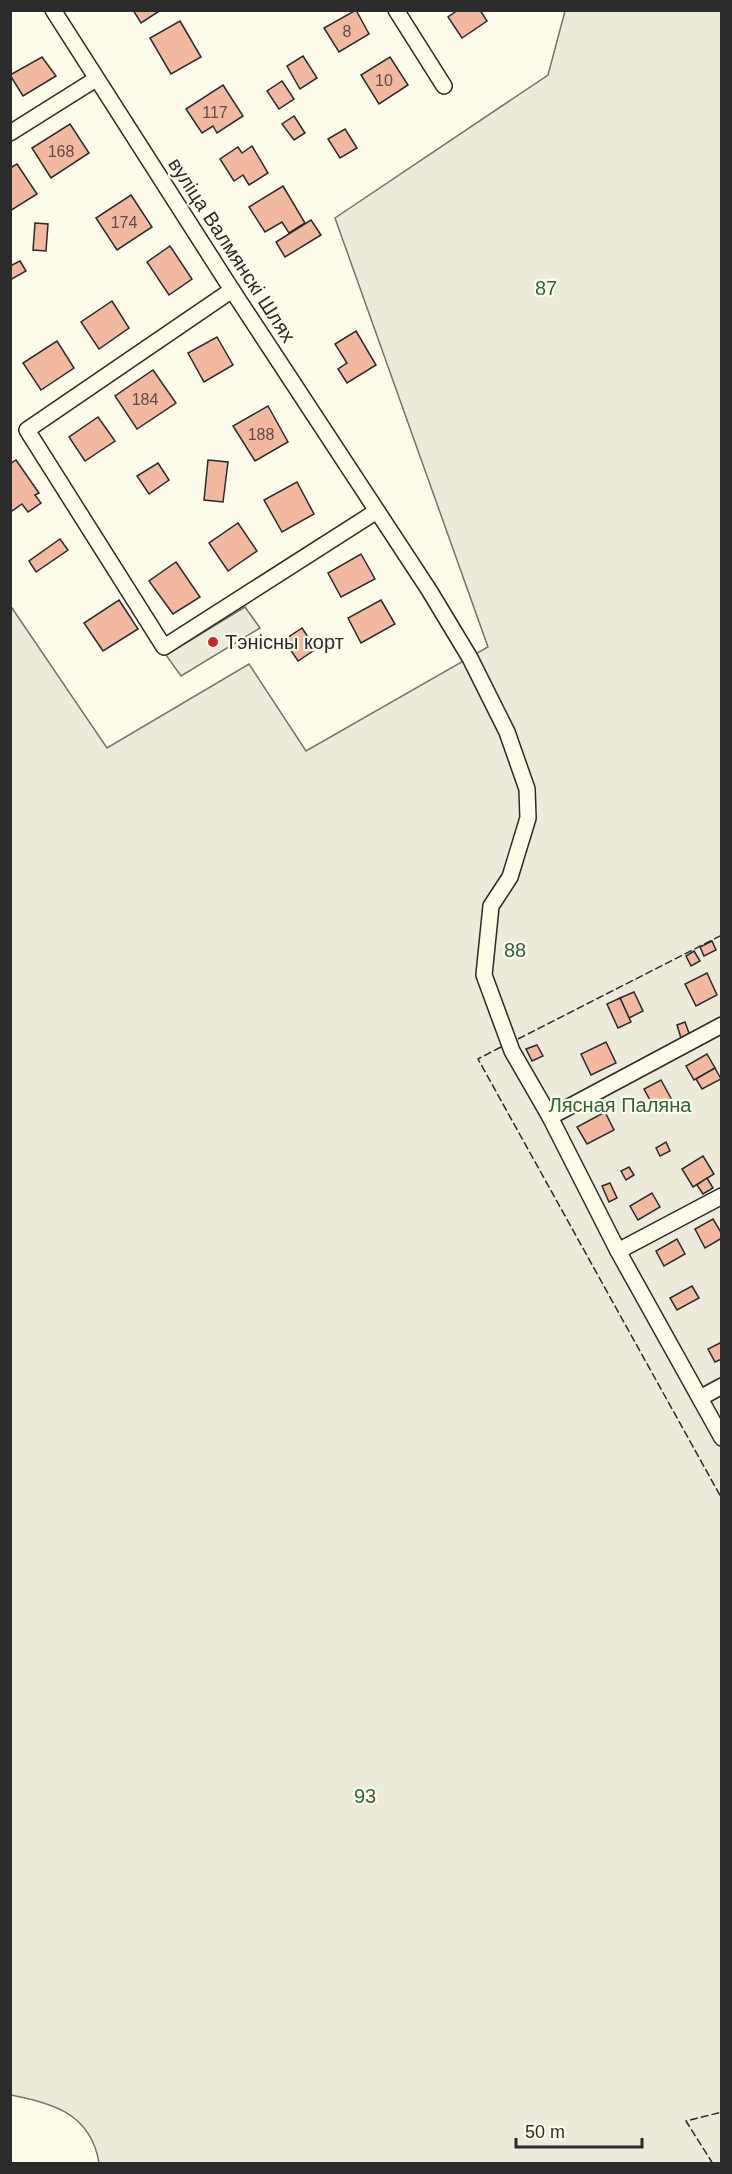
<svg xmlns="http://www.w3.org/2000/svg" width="732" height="2174" font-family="Arial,sans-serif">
<rect width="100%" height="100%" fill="#fdfbea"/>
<!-- green -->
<g fill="#ecebdb" stroke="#74746e" stroke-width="1.5">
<path d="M565 11H721V2163H99C91 2114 53 2103 11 2095L10 605 107 748 249 664 306 751 488 647 335 218 548 75Z"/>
<polygon points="245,607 260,628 181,676 166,655"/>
</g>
<!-- building -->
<g fill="#f2b8a0" stroke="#2b2b2b" stroke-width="1.5">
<polygon points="133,10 161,10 141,23"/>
<polygon points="356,10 369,34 339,52 324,28"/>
<polygon points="458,10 480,10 487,21 462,38 448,17"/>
<polygon points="180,21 201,57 171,74 150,38"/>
<polygon points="303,56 317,78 300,89 287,66"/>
<polygon points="42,57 56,76 23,96 10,75"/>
<polygon points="390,57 408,85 379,104 361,75"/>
<polygon points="282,81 294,99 279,109 267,91"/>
<polygon points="223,85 243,116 217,133 213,126 202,133 186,109"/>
<polygon points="294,116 305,133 294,140 282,124"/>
<polygon points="70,124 89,153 51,178 32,148"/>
<polygon points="345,129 357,148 340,158 328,139"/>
<polygon points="252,146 268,173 249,185 243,175 234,181 220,159 238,147 242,153"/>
<polygon points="17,164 37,194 10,211 10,168"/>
<polygon points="283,186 305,223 289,233 282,222 265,232 249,207"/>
<polygon points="131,195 152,227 117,250 96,218"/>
<polygon points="311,220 321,235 285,257 276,242"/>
<polygon points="35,223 48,224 46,251 33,250"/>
<polygon points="170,246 192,279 169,295 147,262"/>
<polygon points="20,261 26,271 10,280 10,266"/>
<polygon points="112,301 129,328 99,349 81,322"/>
<polygon points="356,331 376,365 347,383 338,369 347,363 335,344"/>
<polygon points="217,337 233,365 204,382 188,353"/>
<polygon points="57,341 74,368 41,390 23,363"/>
<polygon points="153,370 176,403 137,429 115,396"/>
<polygon points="268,406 288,442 255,461 233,426"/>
<polygon points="98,417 115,441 85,461 69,437"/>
<polygon points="16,460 39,493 35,495 41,503 28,512 22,504 12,511 10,508 10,464"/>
<polygon points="208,460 228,462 223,502 204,500"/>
<polygon points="158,463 169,480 149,494 137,476"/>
<polygon points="297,482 314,514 282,532 264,500"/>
<polygon points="238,523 257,551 228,571 209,543"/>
<polygon points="60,539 68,550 36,572 29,561"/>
<polygon points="361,554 375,579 341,597 328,573"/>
<polygon points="176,562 200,597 173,614 149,581"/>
<polygon points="119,600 138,629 103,651 84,623"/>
<polygon points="381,600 395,624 361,643 348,618"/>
<polygon points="302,628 316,649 298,661 284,640"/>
<polygon points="712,941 716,950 704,956 700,947"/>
<polygon points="694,951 700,961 691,966 686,956"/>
<polygon points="707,973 717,995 696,1006 685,984"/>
<polygon points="634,992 643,1011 629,1018 620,998"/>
<polygon points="620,998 631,1022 618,1028 607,1004"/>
<polygon points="685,1022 690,1036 681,1038 677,1025"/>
<polygon points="606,1042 616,1063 591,1075 581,1054"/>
<polygon points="537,1045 543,1056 532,1061 526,1049"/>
<polygon points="707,1054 715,1068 694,1080 686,1066"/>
<polygon points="715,1068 721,1079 702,1089 696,1079"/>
<polygon points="661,1080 673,1102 656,1111 644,1089"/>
<polygon points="605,1112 614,1130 587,1144 577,1127"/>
<polygon points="666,1142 670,1151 660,1156 656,1148"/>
<polygon points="703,1156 714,1174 693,1187 682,1169"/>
<polygon points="629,1167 634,1175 626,1180 621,1171"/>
<polygon points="707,1178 713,1188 703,1194 697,1185"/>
<polygon points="610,1183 617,1198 609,1202 602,1186"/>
<polygon points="652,1193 660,1207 638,1220 630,1206"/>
<polygon points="713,1219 722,1234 722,1238 705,1248 695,1229"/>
<polygon points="677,1239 685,1254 664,1266 656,1251"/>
<polygon points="692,1286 699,1298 677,1310 670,1298"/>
<polygon points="722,1342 722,1359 715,1362 708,1349"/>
</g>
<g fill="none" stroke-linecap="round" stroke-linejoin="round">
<!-- street casing -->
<g stroke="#2b2b2b" stroke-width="18">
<g id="street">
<polyline points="53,10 232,290 429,590 470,658 507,732 527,789 528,818 510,877 491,906 484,975 512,1051 550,1117 618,1251 722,1438"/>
<polyline points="396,10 444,86"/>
<polyline points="10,133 96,79"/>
<polyline points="232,290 27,430 164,647 377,511"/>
<polyline points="550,1117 722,1025"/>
<polyline points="618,1251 722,1196"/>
<polyline points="700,1398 722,1386"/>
</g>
</g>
<!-- street -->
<use href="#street" stroke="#fdfbea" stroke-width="15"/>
<!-- fence -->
<g stroke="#2b2b2b" stroke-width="1.5" stroke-dasharray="8 3" stroke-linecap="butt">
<polyline points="518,1039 722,935"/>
<polyline points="501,1047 478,1059 722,1499"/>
<polyline points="713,2164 686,2121 722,2112"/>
</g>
</g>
<!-- markers -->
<circle fill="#c62828" stroke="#fdfbea" stroke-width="2" cx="213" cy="642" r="6"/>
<g text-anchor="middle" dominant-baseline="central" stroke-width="4.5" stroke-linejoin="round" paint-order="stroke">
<!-- number labels -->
<g font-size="16" fill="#5d4e48">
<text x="347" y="31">8</text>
<text x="384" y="80">10</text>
<text x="215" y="112">117</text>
<text x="61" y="151">168</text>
<text x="124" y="222">174</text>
<text x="145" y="399">184</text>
<text x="261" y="434">188</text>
</g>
<!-- street labels -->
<g font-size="20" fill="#2b2b2b" stroke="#fdfbea">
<text transform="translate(232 250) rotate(57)">вуліца Валмянскі Шлях</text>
</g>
<!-- park labels -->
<g font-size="20" fill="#34623c" stroke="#fdfbea">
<text x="546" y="288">87</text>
<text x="515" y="950">88</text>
<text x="620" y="1105">Лясная Паляна</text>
<text x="365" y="1796">93</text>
</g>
<!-- poi labels -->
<g font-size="20" fill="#2b2b2b" stroke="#fdfbea" text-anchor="start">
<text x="225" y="642">Тэнісны корт</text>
</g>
</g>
<!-- border -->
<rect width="732" height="2174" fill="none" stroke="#2b2b2b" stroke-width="24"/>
<!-- scale -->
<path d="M516 2138v9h126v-9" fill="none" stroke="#2b2b2b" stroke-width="3"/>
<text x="525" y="2138" font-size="18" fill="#2b2b2b" stroke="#fdfbea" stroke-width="4.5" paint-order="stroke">50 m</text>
</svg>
